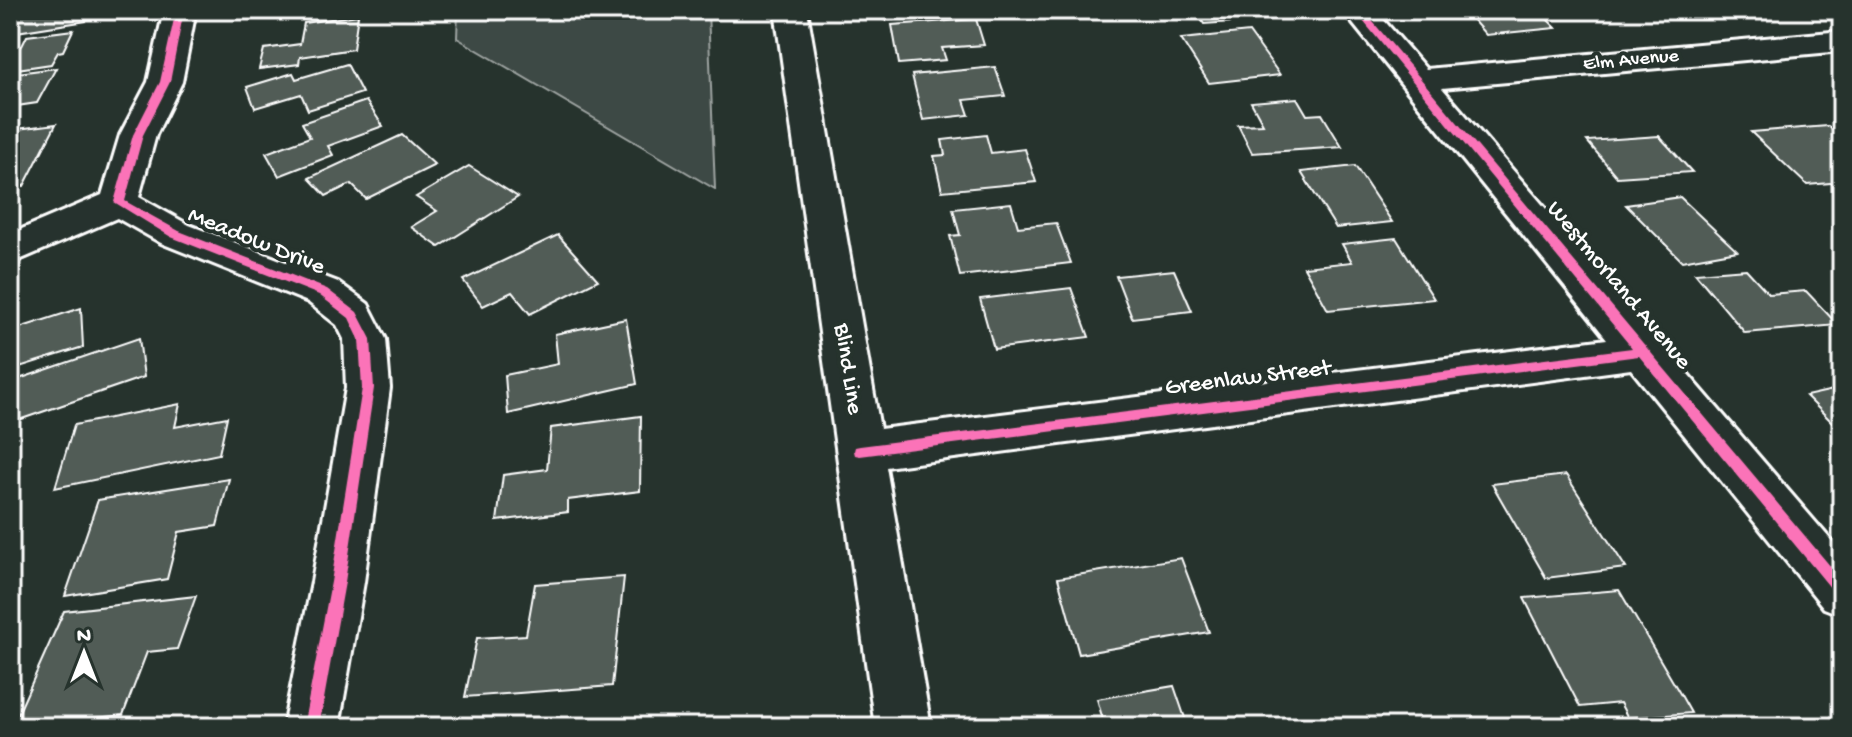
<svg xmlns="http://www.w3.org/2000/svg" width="1852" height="737" font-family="'Gochi Hand',sans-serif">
<rect width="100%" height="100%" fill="#26332d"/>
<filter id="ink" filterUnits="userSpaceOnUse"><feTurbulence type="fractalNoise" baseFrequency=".0125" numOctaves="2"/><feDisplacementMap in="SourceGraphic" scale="16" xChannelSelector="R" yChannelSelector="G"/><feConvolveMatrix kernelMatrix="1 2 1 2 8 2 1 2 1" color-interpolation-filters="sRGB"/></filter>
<g filter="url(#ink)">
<!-- green -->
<polygon fill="#3e4944" stroke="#9ea4a2" stroke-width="2" points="458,10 708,10 715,189 457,38"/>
<!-- building -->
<g fill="#515c57" stroke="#fff" stroke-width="2">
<polygon points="10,10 89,10 86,21 10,33"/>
<polygon points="882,10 937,10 938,15 884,20"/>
<polygon points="1195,10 1238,10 1245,21 1204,24"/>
<polygon points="1464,10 1538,10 1556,28 1486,35"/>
<polygon points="358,15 353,49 300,57 299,64 259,69 264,49 300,44 304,23"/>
<polygon points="976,19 984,45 942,48 946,60 899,64 892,25"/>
<polygon points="73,30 63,51 58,52 51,64 10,70 10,48 22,46 27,36"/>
<polygon points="1249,32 1280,75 1209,83 1181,39"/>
<polygon points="347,64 362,93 308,110 301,94 255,108 247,87 293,73 296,79"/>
<polygon points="995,67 1005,96 964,100 969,115 923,120 912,75"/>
<polygon points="56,68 37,103 10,107 10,74"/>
<polygon points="1297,98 1307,115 1322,114 1342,147 1252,153 1238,125 1263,124 1251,102"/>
<polygon points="366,101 383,126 328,146 333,155 279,176 266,153 310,137 302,123"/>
<polygon points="56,124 24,186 10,188 10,130"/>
<polygon points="1828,126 1842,138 1842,162 1837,163 1842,167 1842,182 1807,185 1751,132"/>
<polygon points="402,135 435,165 366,199 351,184 326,196 309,178"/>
<polygon points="986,135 991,153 1025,149 1036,182 942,191 934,156 945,155 942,140"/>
<polygon points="1659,136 1692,172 1617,177 1587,141"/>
<polygon points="469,166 518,197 439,247 411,227 437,211 416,197"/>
<polygon points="1355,166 1392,222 1336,228 1301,172"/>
<polygon points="1680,197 1737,251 1682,261 1626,205"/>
<polygon points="1011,203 1018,227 1056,223 1071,263 960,276 950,236 960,235 953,209"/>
<polygon points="558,235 598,280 530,314 512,292 483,306 463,280"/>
<polygon points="1396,238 1434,299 1328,310 1304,267 1352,262 1342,244"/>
<polygon points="1746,269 1769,294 1806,291 1838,325 1745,333 1695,273"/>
<polygon points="1174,270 1192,311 1132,318 1116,276"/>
<polygon points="1071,288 1089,337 994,349 980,299"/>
<polygon points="81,308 83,347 10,370 10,331"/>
<polygon points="626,319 637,384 508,414 505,375 558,364 555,334"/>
<polygon points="139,338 144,377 10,423 10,382"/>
<polygon points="1842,388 1842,432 1806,396"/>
<polygon points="180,404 175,427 227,417 219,454 55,488 74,425"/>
<polygon points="641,416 640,491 568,500 568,512 497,521 503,475 547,469 551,428"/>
<polygon points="1566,475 1626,568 1546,578 1492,484"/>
<polygon points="229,479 217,526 179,532 167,579 65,596 98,500"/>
<polygon points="1181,558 1209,632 1079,654 1058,578"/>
<polygon points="624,577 612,686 465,697 477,638 526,635 535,584"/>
<polygon points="1619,590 1682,697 1691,713 1628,718 1620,703 1580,707 1524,598"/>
<polygon points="196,596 177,649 147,652 123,715 12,727 64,611"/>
<polygon points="1174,686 1188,727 1105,727 1097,699"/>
<polygon points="628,722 628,727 483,727"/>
</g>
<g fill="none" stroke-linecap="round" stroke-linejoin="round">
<!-- minor casing -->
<g stroke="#fff" stroke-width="6">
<g id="minor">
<polygon points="164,10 196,10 182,82 156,135 139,197 189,225 338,282 368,304 386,339 390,388 364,582 339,727 283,727 312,582 346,388 344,339 337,325 308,302 161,243 117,218 10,264 10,234 102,195 120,135 148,82"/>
<polygon points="775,10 807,10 880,429 1607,339 1342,10 1375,10 1426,69 1842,31 1842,51 1442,88 1842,553 1842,615 1824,608 1631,369 886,467 931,727 875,727"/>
</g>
</g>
<!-- minor -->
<use href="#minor" fill="#26332d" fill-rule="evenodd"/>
<!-- cycleway casing -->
<g stroke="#26332d" stroke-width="5">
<g id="cycleway">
<polygon points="176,10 184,10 170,82 143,135 125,201 179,231 327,289 357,312 371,339 374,388 345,582 319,727 303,727 331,582 362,388 359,339 349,318 319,295 171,237 114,202 133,135 160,82"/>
<polygon points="1354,10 1363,10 1842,580 1842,597 1837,596 1639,356 860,456 855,455 854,451 855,447 860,446 1632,348"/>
</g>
</g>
<!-- cycleway -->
<use href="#cycleway" fill="#fb73b8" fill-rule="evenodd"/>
</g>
</g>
<g text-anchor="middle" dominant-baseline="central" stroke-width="8" stroke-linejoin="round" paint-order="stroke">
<!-- far-street labels -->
<g font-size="20" fill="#fff" stroke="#26332d">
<text transform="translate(1631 61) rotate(-5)">Elm Avenue</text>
</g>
<!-- street labels -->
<g font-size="24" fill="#fff" stroke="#26332d">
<text transform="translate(256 242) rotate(22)">Meadow Drive</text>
<text transform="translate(1618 286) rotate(50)">Westmorland Avenue</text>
<text transform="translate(847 369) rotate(81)">Blind Line</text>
<text transform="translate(1248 379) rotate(-7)">Greenlaw Street</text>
</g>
</g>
<!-- margin -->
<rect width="1852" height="737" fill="none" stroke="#26332d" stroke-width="40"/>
<rect x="20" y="20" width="1812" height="697" fill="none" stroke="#fff" stroke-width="3" filter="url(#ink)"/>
<!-- north arrow -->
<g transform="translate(84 653)" stroke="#26332d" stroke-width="6" paint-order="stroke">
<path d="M0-6L14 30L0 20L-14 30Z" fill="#ffffff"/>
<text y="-12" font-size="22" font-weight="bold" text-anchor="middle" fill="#ffffff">N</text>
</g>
</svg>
